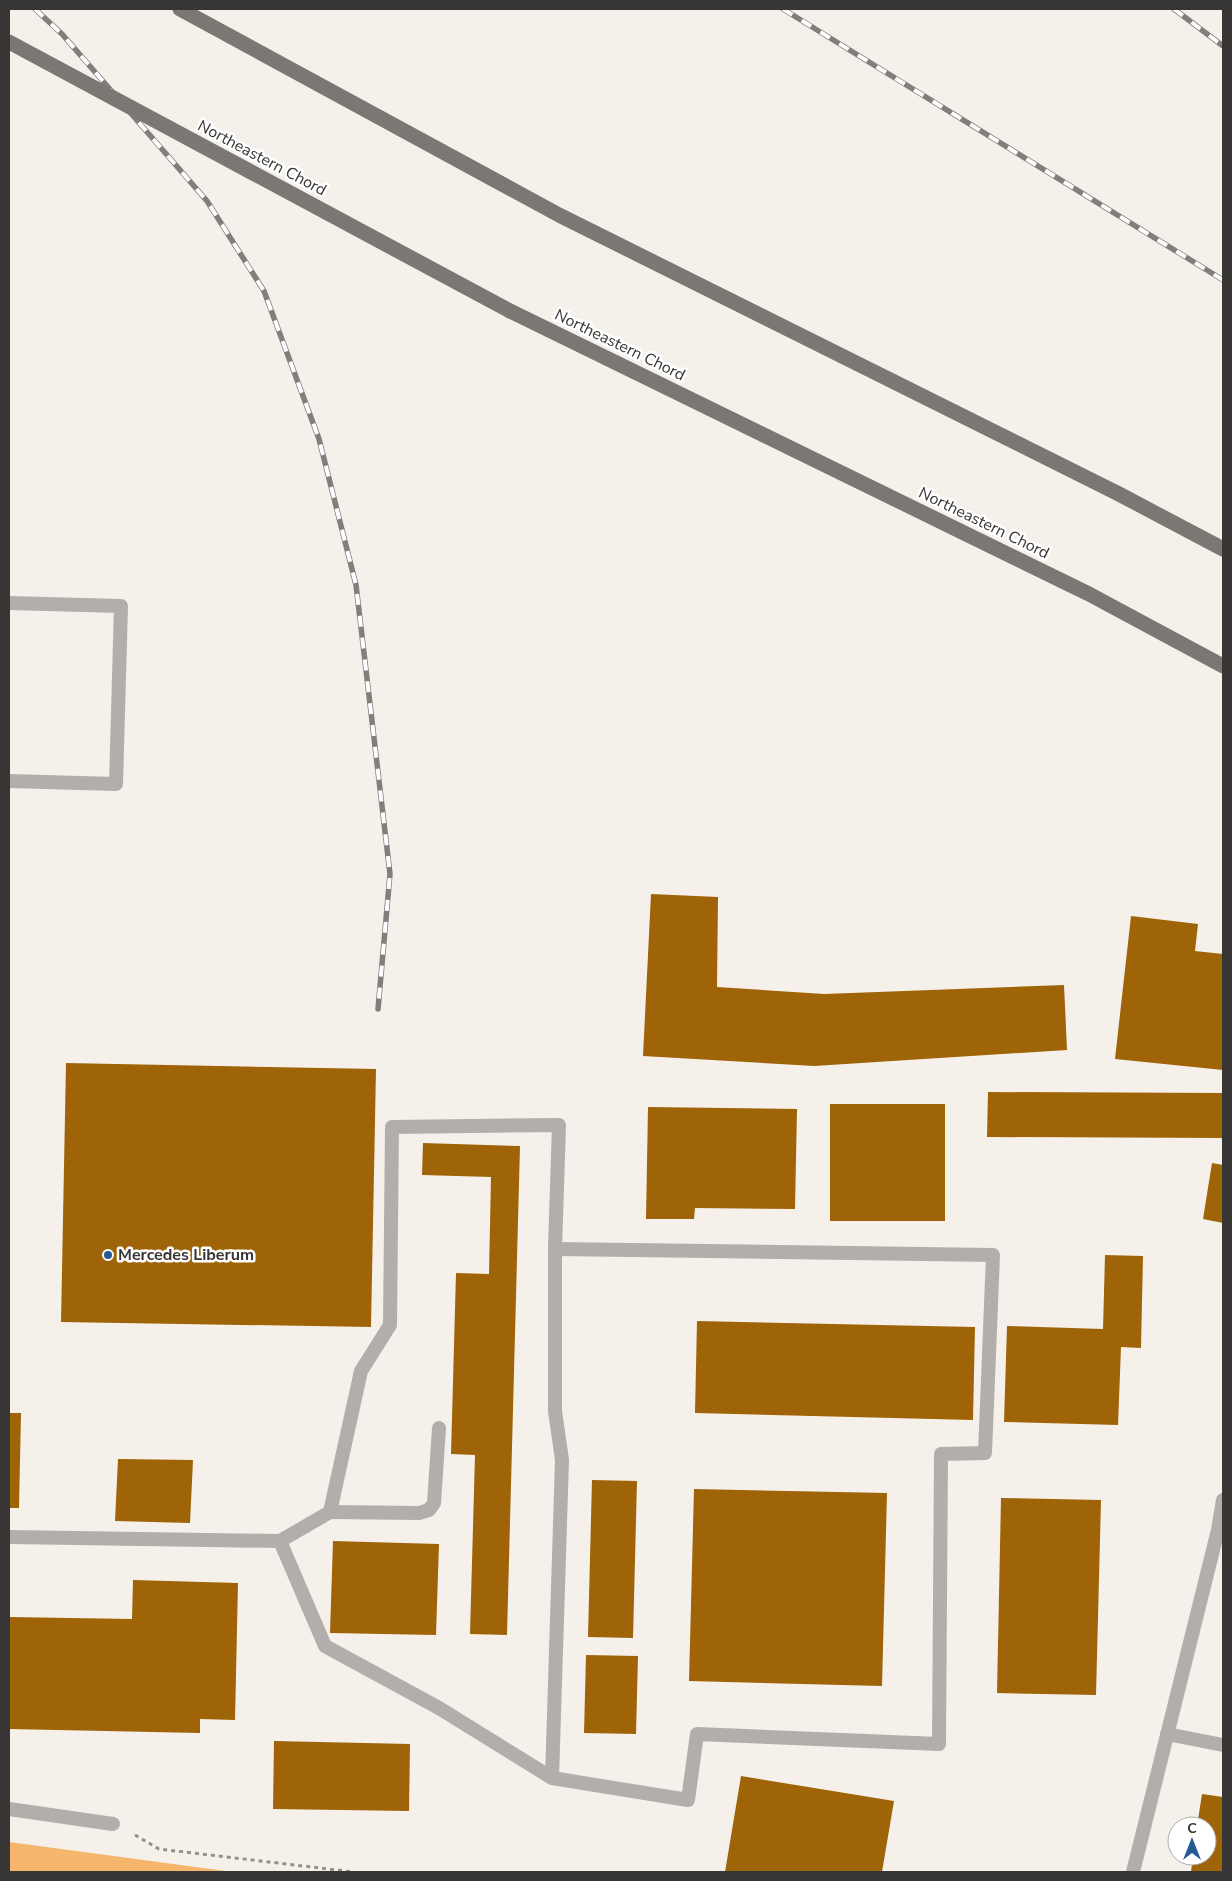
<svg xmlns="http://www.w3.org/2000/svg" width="1232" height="1881" font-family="'Nunito Sans',sans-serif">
<rect width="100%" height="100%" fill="#f6f0eb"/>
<!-- green -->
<polygon fill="#f5b66c" points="9,1842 233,1872 9,1872"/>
<!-- building -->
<g fill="#9e6407">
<polygon points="651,894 718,897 717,987 824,994 1064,985 1067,1050 814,1066 643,1056"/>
<polygon points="1131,916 1198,924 1195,951 1223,954 1223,1070 1115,1059"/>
<polygon points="66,1063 376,1069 371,1327 61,1322"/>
<polygon points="988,1092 1223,1093 1223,1138 987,1137"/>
<rect x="830" y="1104" width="115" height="117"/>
<polygon points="648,1107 797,1109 795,1209 695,1208 694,1219 646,1219"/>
<polygon points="423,1143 520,1146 507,1635 470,1634 475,1455 451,1454 456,1273 489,1274 491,1177 422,1175"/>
<polygon points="1212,1163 1223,1165 1223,1223 1203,1219"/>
<polygon points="1105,1255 1143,1256 1141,1348 1121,1347 1118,1425 1004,1422 1007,1326 1103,1329"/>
<polygon points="697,1321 975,1327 973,1420 695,1413"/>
<polygon points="9,1413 21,1413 19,1508 9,1508"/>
<polygon points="118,1459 193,1460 190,1523 115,1521"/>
<polygon points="592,1480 637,1481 633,1638 588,1637"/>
<polygon points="694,1489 887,1493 882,1686 689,1681"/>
<polygon points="1001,1498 1101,1500 1096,1695 997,1693"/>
<polygon points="333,1541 439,1544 436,1635 330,1633"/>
<polygon points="133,1580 238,1583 235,1720 200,1719 200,1733 9,1729 9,1617 132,1619"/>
<polygon points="586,1655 638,1656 636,1734 584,1733"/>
<polygon points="274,1741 410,1744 409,1811 273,1809"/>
<polygon points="741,1776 894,1801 882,1872 725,1872"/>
<polygon points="1202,1794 1223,1797 1223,1872 1191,1872 1193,1856 1207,1856 1207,1826 1197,1826"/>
</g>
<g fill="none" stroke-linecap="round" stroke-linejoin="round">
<!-- path -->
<polyline stroke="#94908c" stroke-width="3" stroke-dasharray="4 4" stroke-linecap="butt" points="135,1835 159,1849 354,1872"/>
<!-- lane -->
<g stroke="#b1aeac" stroke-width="14">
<polyline points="9,603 121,606 116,784 9,781"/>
<polyline points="330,1512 419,1513 429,1510 434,1503 439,1428"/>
<polyline points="9,1537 280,1541 330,1512 361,1371 390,1325 392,1127 559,1125 555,1249 555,1411 562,1460 552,1778"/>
<polyline points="280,1541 325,1646 439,1708 552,1778 688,1800 697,1734 939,1744 941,1454 985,1453 993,1255 555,1249"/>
<polyline points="1167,1734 1223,1745"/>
<polyline points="9,1809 113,1824"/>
<polyline points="1133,1872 1218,1530 1223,1500"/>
</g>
<!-- primary -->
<g stroke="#7b7772" stroke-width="15">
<polyline points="180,9 559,215 1117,493 1223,549"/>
<polyline points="510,311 1089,594 1223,666"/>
</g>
<!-- rail casing -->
<g stroke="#827e7b" stroke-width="5.5">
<g id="rail">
<polyline points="35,9 62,34 207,201 264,291 319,439 356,585 390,874 378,1009"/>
<polyline points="783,9 1223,280"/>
<polyline points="1174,9 1223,46"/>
</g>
</g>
<!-- rail -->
<use href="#rail" stroke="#fff" stroke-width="4" stroke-dasharray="11" stroke-linecap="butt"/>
<!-- primary-bridge -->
<polyline stroke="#7b7772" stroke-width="15" points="9,42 510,311"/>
</g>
<!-- markers -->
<circle fill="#255992" stroke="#fff" stroke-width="2" cx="108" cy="1255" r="5"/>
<g text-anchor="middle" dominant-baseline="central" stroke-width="5" stroke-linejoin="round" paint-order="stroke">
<!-- street labels -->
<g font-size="16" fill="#383634" stroke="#fff">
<text transform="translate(262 158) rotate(28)">Northeastern Chord</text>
<text transform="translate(620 345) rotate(26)">Northeastern Chord</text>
<text transform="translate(984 523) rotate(26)">Northeastern Chord</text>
</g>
<!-- poi labels -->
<g font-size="16" font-weight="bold" fill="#383634" stroke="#fff" text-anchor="start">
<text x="118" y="1255">Mercedes Liberum</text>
</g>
</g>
<!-- border -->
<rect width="1232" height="1881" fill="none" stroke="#383634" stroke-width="20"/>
<!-- north arrow -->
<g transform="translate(1192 1841)"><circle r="24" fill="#ffffff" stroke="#afafae"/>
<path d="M0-4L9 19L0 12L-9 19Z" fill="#255992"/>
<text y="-8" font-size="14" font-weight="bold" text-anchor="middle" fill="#383634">С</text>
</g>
</svg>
